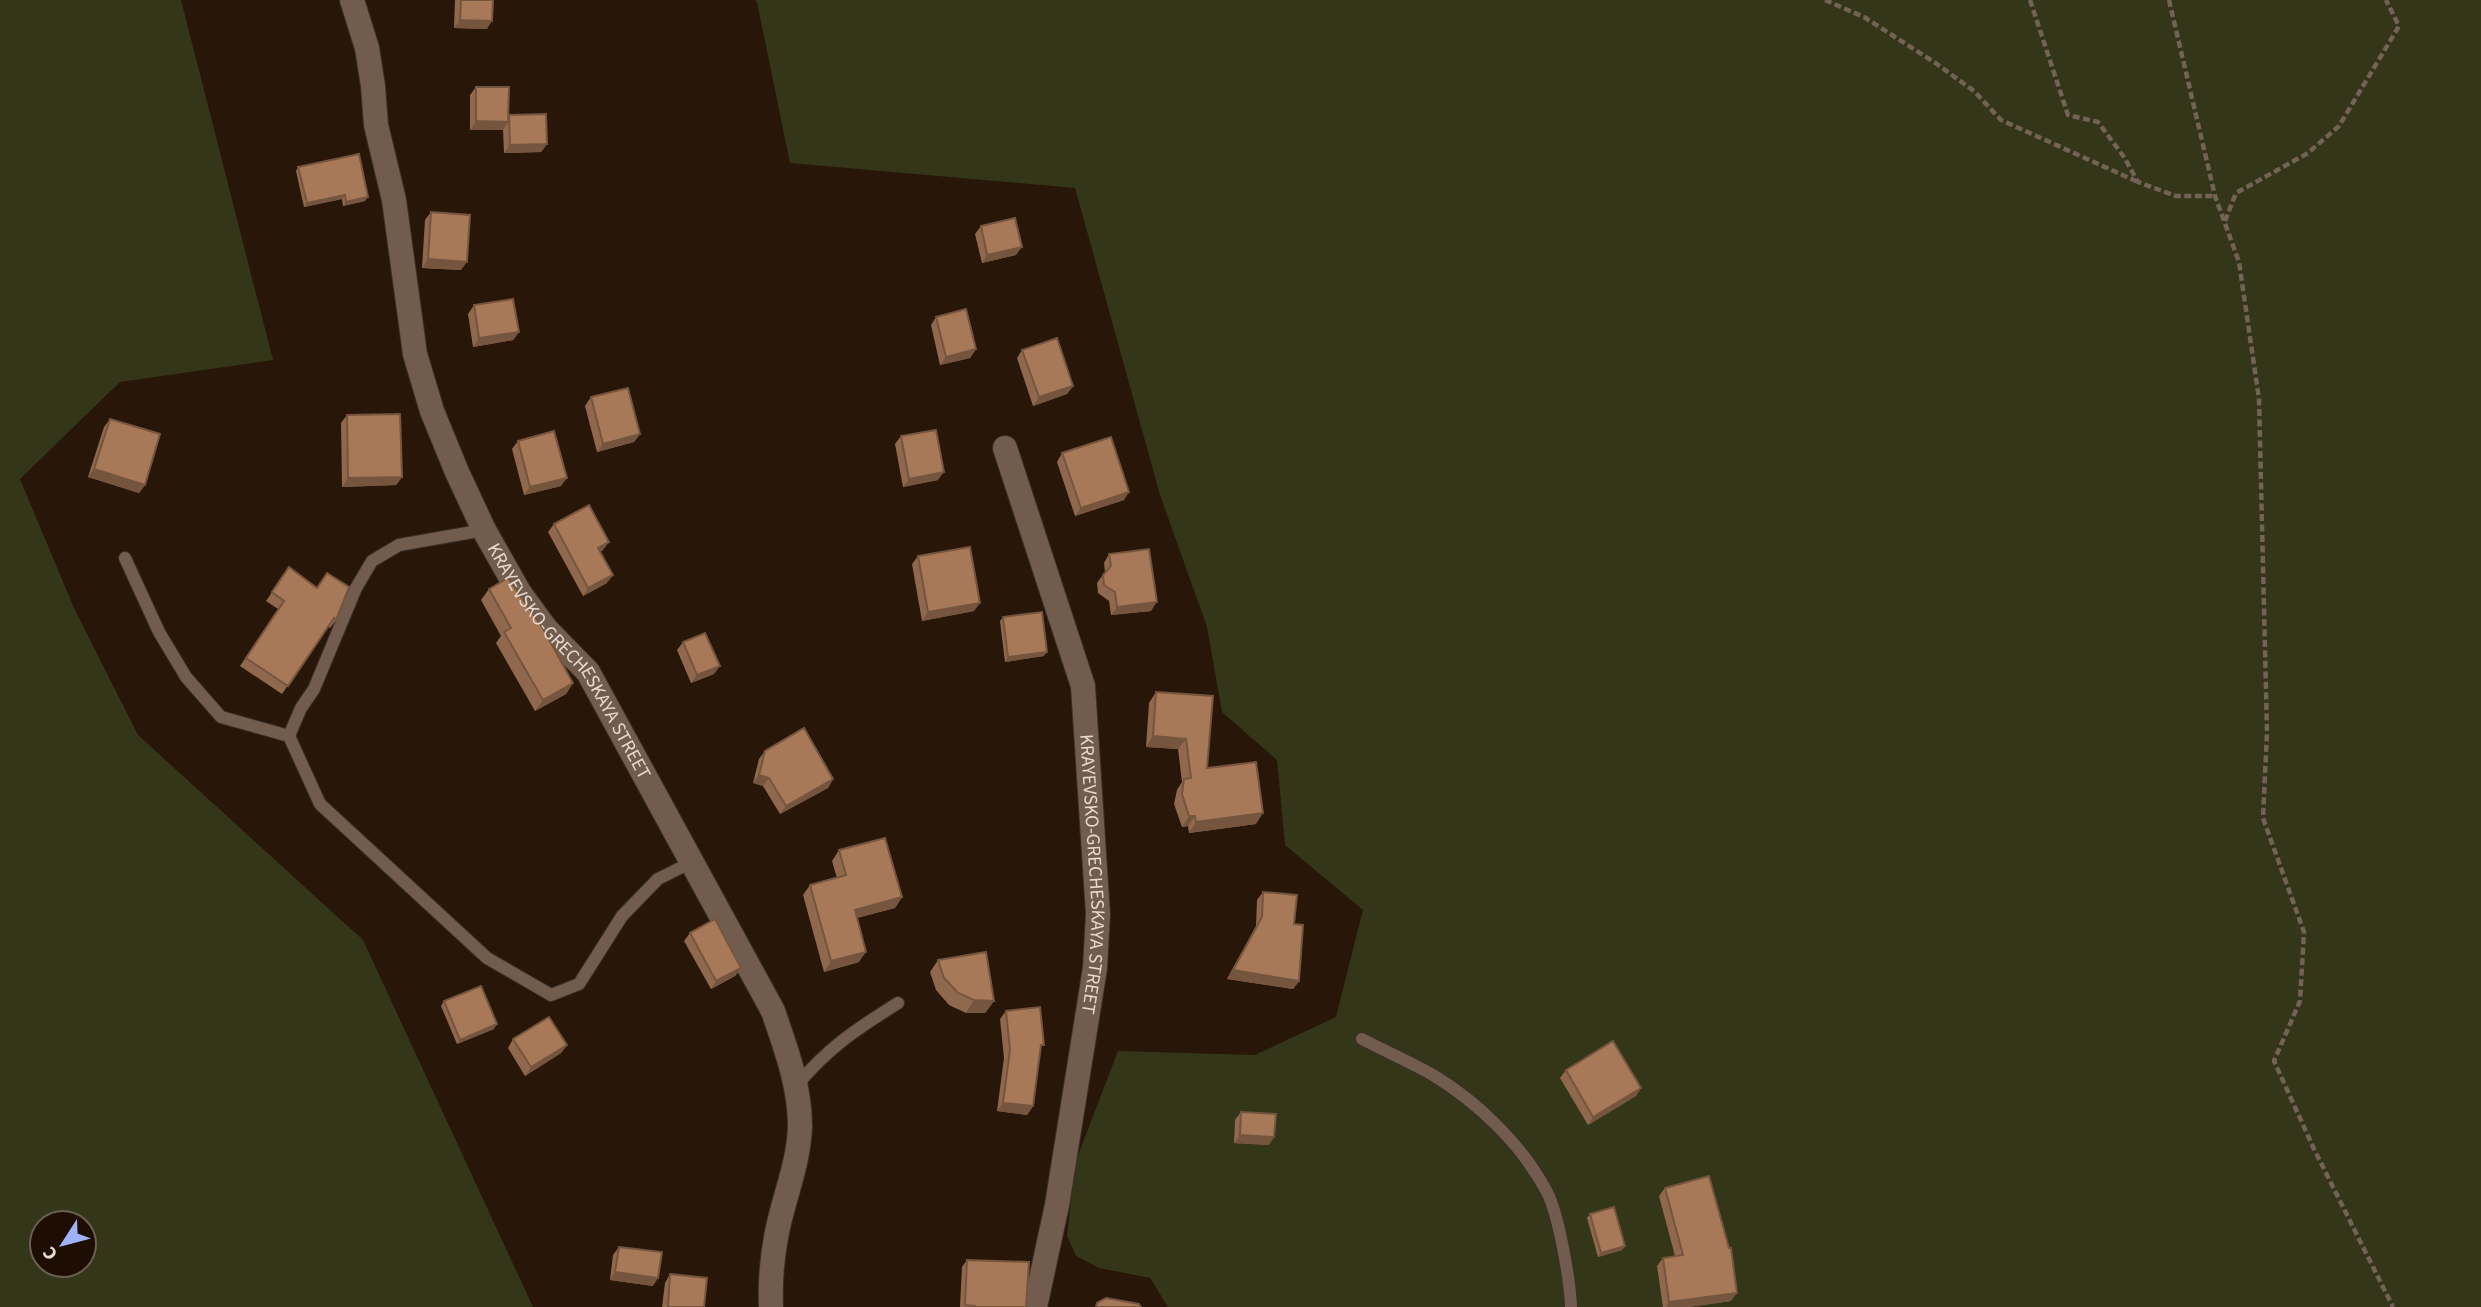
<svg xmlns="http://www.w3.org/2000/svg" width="2481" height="1307" font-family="'Source Sans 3',sans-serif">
<rect width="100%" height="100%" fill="#281609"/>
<!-- green -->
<g fill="#333618" fill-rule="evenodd">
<path d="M0 0H181L273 360 120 382 20 479 74 608 138 735 363 940 533 1307H0ZM84 1223V1265H42V1223Z"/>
<polygon points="755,0 2481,0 2481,1307 1168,1307 1150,1278 1099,1268 1076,1256 1067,1236 1075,1163 1118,1051 1255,1055 1336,1017 1363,910 1285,845 1277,760 1222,712 1207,627 1160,495 1075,188 790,163 757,2"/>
</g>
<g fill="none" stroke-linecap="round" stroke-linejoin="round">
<!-- service casing -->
<g stroke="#3b2e2a" stroke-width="14">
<g id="service">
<polyline points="125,558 159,632 186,677 221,717 289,736 320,804 487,958 551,995 579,984 622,916 658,879 690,863"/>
<polyline points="289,736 301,708 314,689 356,588 372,561 399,545 484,530"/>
<path d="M1362 1039C1385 1051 1410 1062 1433 1075 1479 1103 1522 1145 1547 1192 1559 1216 1570 1280 1571 1307"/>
<path d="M796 1086C829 1047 855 1030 898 1003"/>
</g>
</g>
<!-- minor casing -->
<g stroke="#3b2e2a" stroke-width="26">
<g id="minor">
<path id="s1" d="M352 0 367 48 373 86 376 125 394 200 415 354 432 411 457 472 484 530 519 592 546 629 588 672 773 1011C786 1049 800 1086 800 1126 799 1163 784 1197 777 1232 772 1257 770 1282 771 1307"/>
<path id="s2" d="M1005 448 1083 686 1098 914 1095 968 1057 1205 1035 1307"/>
</g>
</g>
<!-- path -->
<g stroke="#736357" stroke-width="4.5" stroke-dasharray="7 3.5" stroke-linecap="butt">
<polyline points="1825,0 1864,17 1934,62 1974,91 2001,120 2138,182"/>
<polyline points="2030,0 2068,115 2098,122 2124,157 2138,182 2176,196 2215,196"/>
<polyline points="2169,0 2215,196 2239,262 2259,399 2267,732 2263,818 2304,932 2300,1001 2274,1061 2314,1149 2393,1307"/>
<polyline points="2225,221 2236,193 2308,153 2339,126 2399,26 2386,0"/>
</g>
<!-- service -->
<use href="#service" stroke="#725c4d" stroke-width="12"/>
<!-- minor -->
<use href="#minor" stroke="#725c4d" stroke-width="24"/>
</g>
<!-- wall -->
<g fill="#90684d">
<polygon points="455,0 493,0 487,29 454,28"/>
<polygon points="476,87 508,116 547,144 541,152 504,153 503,129 503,130 470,130 470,95"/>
<polygon points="298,167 365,201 343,206 342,199 304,207 296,171"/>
<polygon points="431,212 461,270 422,268 425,220"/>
<polygon points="981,226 1016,255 982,263 975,234"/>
<polygon points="474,305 519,332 513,340 473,347 468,314"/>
<polygon points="936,317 976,349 970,358 940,365 931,325"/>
<polygon points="1022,350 1073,386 1067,394 1033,406 1017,358"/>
<polygon points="591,397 640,434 634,442 597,452 585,406"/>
<polygon points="347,415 402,477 396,485 342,487 341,423"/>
<polygon points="110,419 145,485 139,493 88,477 104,427"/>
<polygon points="901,436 938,480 903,487 895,444"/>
<polygon points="518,441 561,486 524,495 512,449"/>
<polygon points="1062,453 1124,500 1075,516 1057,462"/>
<polygon points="554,524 603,550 600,552 607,583 583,596 548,532"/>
<polygon points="1109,554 1151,611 1111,615 1109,601 1098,593 1097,583 1105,572 1104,563"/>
<polygon points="918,556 974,611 922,621 912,564"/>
<polygon points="289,567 336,620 330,628 328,626 282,694 240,666 278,609 266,601"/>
<polygon points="489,589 573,683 566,694 535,711 496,643 501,636 481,600"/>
<polygon points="1003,617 1044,656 1005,662 1000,621"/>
<polygon points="683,642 714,674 691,683 677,650"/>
<polygon points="1156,692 1207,768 1256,824 1189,833 1188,826 1182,827 1174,804 1177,790 1182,782 1178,749 1146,747 1149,703"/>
<polygon points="765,751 833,779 828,788 780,814 763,786 753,783 759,759"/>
<polygon points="839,850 902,897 895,908 857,918 859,962 824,972 803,895 810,885 837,878 832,861"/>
<polygon points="1263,892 1294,924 1299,981 1293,989 1227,979 1256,926 1257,900"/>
<polygon points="690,933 741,968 735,976 711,989 684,941"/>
<polygon points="938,960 994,1001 985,1013 966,1013 949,1005 936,990 930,972"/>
<polygon points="444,1001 494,1029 457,1044 441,1006"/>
<polygon points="1006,1011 1033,1106 1027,1115 997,1111 1004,1058 1000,1019"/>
<polygon points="513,1039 567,1045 561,1053 525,1076 508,1048"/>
<polygon points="1566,1070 1641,1088 1636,1096 1588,1125 1560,1078"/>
<polygon points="1241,1112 1269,1145 1234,1143 1235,1120"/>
<polygon points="1665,1188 1731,1301 1689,1307 1663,1307 1657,1266 1663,1258 1675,1256 1659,1196"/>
<polygon points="1590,1214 1625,1246 1622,1250 1598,1257 1587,1218"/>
<polygon points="619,1247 653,1286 610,1280 613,1255"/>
<polygon points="967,1260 1026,1297 1026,1307 960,1307 962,1267"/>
<polygon points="670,1274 704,1307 662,1307 665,1283"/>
</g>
<!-- shaded-wall -->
<g fill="#75553e">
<polygon points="460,20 492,21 487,29 454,28"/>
<polygon points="476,121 508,122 503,130 470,130"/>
<polygon points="547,144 541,152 504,153 510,145"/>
<polygon points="345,195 342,199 304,207 307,203"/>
<polygon points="368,197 365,201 343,206 346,202"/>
<polygon points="1022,247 1016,255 982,263 987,255"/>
<polygon points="428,259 467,262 461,270 422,268"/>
<polygon points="519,332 513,340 473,347 479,338"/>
<polygon points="976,349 970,358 940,365 946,357"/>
<polygon points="1073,386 1067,394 1033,406 1039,397"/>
<polygon points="640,434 634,442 597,452 603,444"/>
<polygon points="94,469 145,485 139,493 88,477"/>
<polygon points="944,472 938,480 903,487 909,479"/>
<polygon points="402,477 396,485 342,487 348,478"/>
<polygon points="567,478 561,486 524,495 530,487"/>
<polygon points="1129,492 1124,500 1075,516 1081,508"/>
<polygon points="609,542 603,550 592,556 598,548"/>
<polygon points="613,575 607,583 583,596 588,588"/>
<polygon points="1157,602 1151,611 1111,615 1117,607"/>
<polygon points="980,603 974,611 922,621 928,612"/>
<polygon points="1047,652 1044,656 1005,662 1008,657"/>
<polygon points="720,666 714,674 691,683 697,675"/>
<polygon points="573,683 566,694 535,711 543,700"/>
<polygon points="1153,736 1186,739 1178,749 1146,747"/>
<polygon points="759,775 769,778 763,786 753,783"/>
<polygon points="833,779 828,788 780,814 786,806"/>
<polygon points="1263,813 1256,824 1189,833 1196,822"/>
<polygon points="1189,816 1195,816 1188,826 1182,827"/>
<polygon points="902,897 895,908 847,920 855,910"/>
<polygon points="866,952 859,962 824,972 831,961"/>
<polygon points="741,968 735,976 711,989 716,981"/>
<polygon points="1233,970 1299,981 1293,989 1227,979"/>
<polygon points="974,1000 994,1001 985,1013 966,1013"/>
<polygon points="497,1024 494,1029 457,1044 460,1040"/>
<polygon points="567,1045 561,1053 525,1076 531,1067"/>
<polygon points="1641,1088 1636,1096 1588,1125 1593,1117"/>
<polygon points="1003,1103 1033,1106 1027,1115 997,1111"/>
<polygon points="1240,1135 1274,1137 1269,1145 1234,1143"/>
<polygon points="1625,1246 1622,1250 1598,1257 1601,1253"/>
<polygon points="615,1272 658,1278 653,1286 610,1280"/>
<polygon points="1737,1293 1731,1301 1689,1307 1666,1307 1669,1302"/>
</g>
<!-- building -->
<g fill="#a77959" stroke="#75553e" stroke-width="2">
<polygon points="461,0 493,0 492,21 460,20"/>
<polygon points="476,87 509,87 508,122 476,121"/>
<polygon points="546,114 547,144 510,145 509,115"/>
<polygon points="359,154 368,197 346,202 345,195 307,203 298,167"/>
<polygon points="431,212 470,215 467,262 428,259"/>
<polygon points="1015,218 1022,247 987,255 981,226"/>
<polygon points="513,299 519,332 479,338 474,305"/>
<polygon points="966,309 976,349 946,357 936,317"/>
<polygon points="1057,338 1073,386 1039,397 1022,350"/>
<polygon points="628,388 640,434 603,444 591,397"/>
<polygon points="400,414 402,477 348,478 347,415"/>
<polygon points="110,419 160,434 145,485 94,469"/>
<polygon points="936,430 944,472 909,479 901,436"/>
<polygon points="554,431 567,478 530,487 518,441"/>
<polygon points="1111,437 1129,492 1081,508 1062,453"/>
<polygon points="589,505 609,542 598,548 613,575 588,588 554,524"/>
<polygon points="970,547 980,603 928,612 918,556"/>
<polygon points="1149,549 1157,602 1117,607 1115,592 1104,585 1103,575 1111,566 1109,554"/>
<polygon points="289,567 317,588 327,573 349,587 336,620 334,618 288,686 246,658 284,601 272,592"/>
<polygon points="508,578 542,627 573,683 543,700 504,632 511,628 489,589"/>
<polygon points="1042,612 1047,652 1008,657 1003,617"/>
<polygon points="705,633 720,666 697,675 683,642"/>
<polygon points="1156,692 1213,696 1207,768 1256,762 1263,813 1196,822 1195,816 1189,816 1182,794 1184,779 1191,778 1186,739 1153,736"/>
<polygon points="804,728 833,779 786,806 769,778 759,775 765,751"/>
<polygon points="885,838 902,897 855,910 866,952 831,961 810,885 846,875 839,850"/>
<polygon points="1263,892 1297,895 1294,924 1303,925 1299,981 1233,970 1262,917"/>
<polygon points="715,919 741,968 716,981 690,933"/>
<polygon points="986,952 994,1001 974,1000 958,993 944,978 938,960"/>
<polygon points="481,986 497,1024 460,1040 444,1001"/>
<polygon points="1040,1007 1044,1045 1041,1045 1033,1106 1003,1103 1010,1050 1006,1011"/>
<polygon points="549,1017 567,1045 531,1067 513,1039"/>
<polygon points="1613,1041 1641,1088 1593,1117 1566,1070"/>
<polygon points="1241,1112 1276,1114 1274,1137 1240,1135"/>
<polygon points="1709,1176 1729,1248 1731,1248 1737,1293 1669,1302 1663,1258 1683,1255 1665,1188"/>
<polygon points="1614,1207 1625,1246 1601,1253 1590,1214"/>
<polygon points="619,1247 662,1252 658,1278 615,1272"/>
<polygon points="967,1260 1029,1262 1026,1307 975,1307 975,1306 965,1305"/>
<polygon points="670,1274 707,1278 704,1307 668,1307"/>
<polygon points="1106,1298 1139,1304 1141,1307 1096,1307 1097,1303"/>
</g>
<g text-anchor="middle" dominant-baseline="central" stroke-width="7" stroke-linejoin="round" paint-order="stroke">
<!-- street labels -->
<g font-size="19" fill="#e7dad1" stroke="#1e0d02">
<text stroke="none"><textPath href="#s1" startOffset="707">KRAYEVSKO-GRECHESKAYA STREET</textPath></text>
<text stroke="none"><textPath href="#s2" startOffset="439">KRAYEVSKO-GRECHESKAYA STREET</textPath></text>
</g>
</g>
<!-- north arrow -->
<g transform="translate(63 1244) rotate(234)"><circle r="33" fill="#1e0d02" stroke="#6e5f55" stroke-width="2"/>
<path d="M0-5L12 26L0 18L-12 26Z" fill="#9fb3fd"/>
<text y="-10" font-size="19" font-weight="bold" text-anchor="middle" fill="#e7dad1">С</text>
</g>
</svg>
